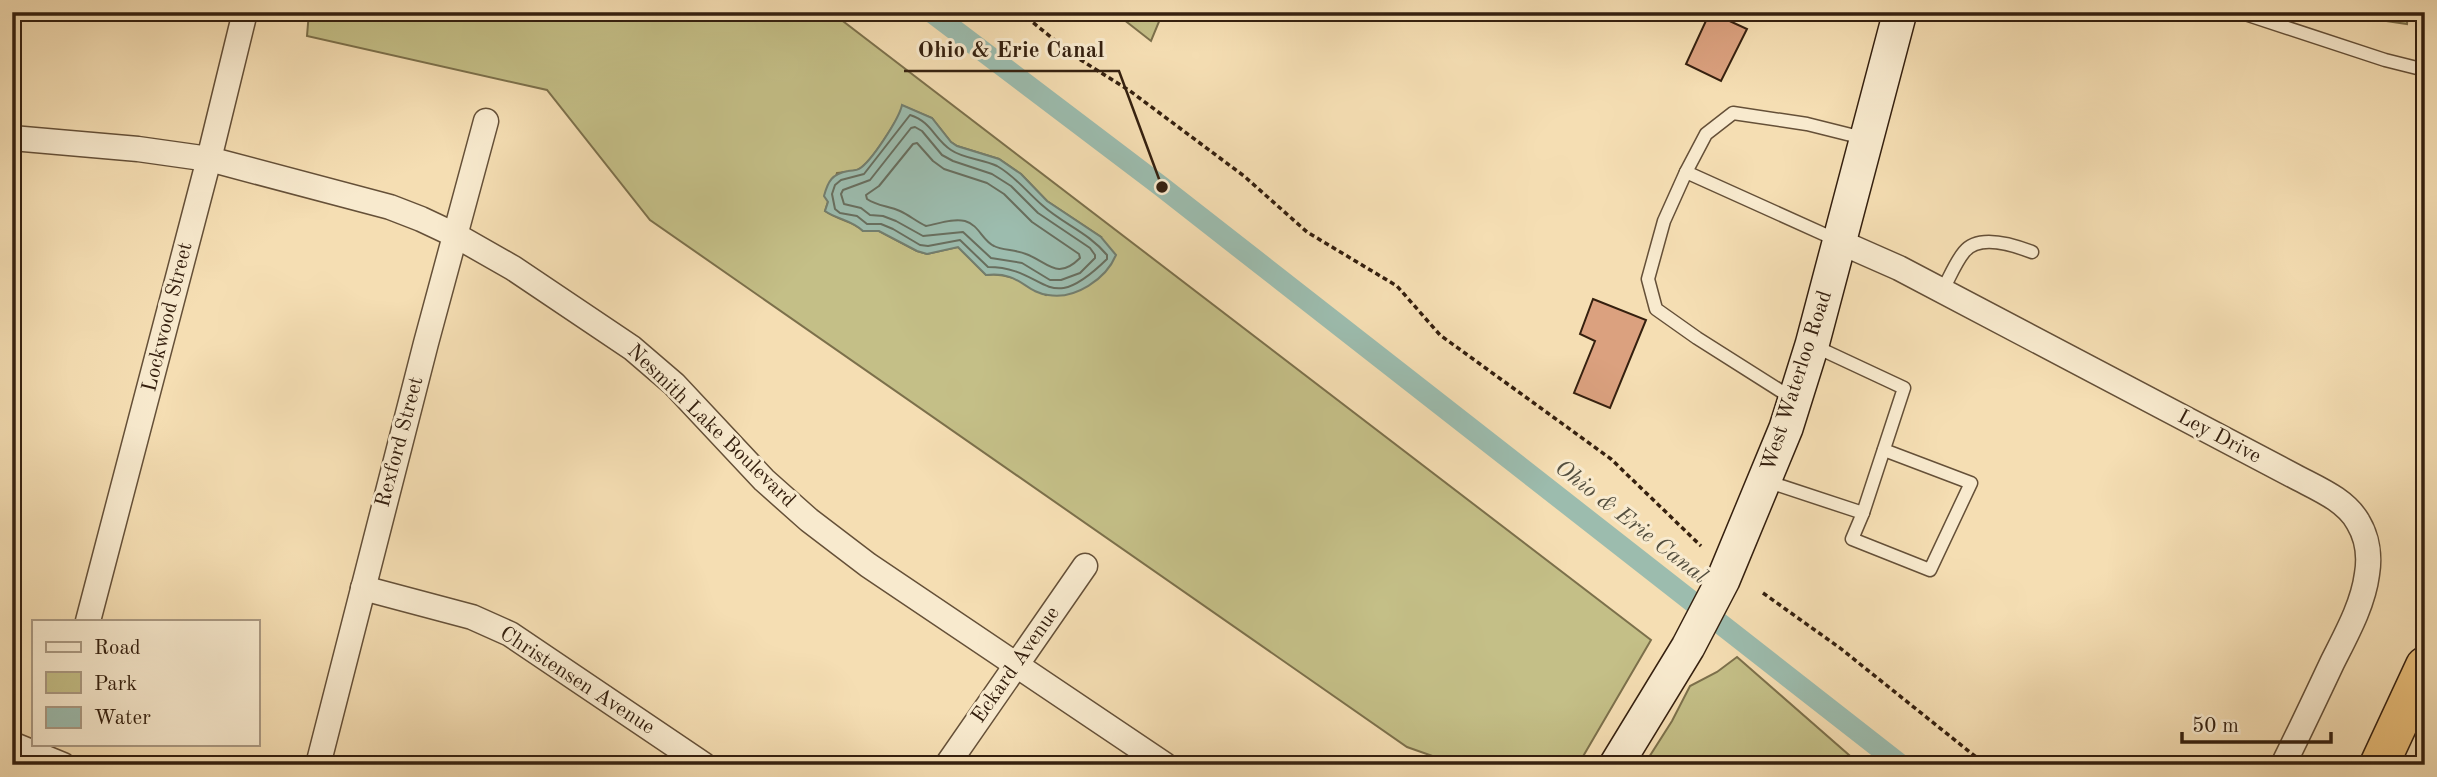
<svg xmlns="http://www.w3.org/2000/svg" width="2437" height="777" font-family="'Old Standard TT',serif">
<rect width="100%" height="100%" fill="#f5deb3"/>
<filter id="stains"><feTurbulence type="fractalNoise" baseFrequency=".00286" numOctaves="4"/><feColorMatrix values="0 0 0 0 .2 0 0 0 0 .09 0 0 0 0 .02 0 0 0 .5 -.17"/></filter>
<radialGradient id="worn" r=".72"><stop offset=".6" stop-color="#630" stop-opacity="0"/><stop offset="1" stop-color="#630" stop-opacity=".3"/></radialGradient>
<!-- green -->
<g fill="#c4bf87" stroke="#7c704b" stroke-width="2" fill-rule="evenodd">
<path d="M309 12H831L1651 640 1578 765H1458L1407 747 650 220 547 90 307 36ZM903 106 932 118 951 142 957 146 999 159 1021 174 1047 201 1101 237 1046 295C1026 284 1010 272 986 275L958 247 927 254 917 251 879 231H863C852 220 839 221 825 211L837 173C843 172 854 172 859 169 872 162 898 119 903 106Z"/>
<polygon points="1114,12 1163,12 1151,41"/>
<polygon points="2326,12 2408,12 2407,24"/>
<polygon points="1737,657 1857,762 1853,765 1644,765 1672,721 1690,686 1717,672"/>
</g>
<!-- water -->
<path fill="#9cbcae" stroke="#737e6e" stroke-width="2" d="M902 105 932 118 951 142 957 146 999 159 1021 174 1047 201 1101 237 1116 255C1106 279 1075 300 1048 295 1024 292 1020 271 986 275L958 247 927 254 917 251 879 231H863C852 220 839 220 825 211L828 202 824 196C828 181 832 174 848 171 852 170 856 171 859 169 871 162 899 119 902 105Z"/>
<g fill="none" stroke-linecap="round" stroke-linejoin="round">
<!-- shore -->
<g stroke="#686e5e" stroke-width="2">
<path d="M910 115C932 122 934 139 951 150 964 159 983 159 997 166 1015 176 1027 192 1042 205 1063 224 1089 233 1107 255V259C1045 320 1048 267 988 267L960 240 928 246 920 245 893 229 881 224H867L857 216 840 213 835 209 832 194 835 185 841 180 864 174Z"/>
<polygon points="915,127 922,131 942,155 953,161 992,174 1011,186 1038,213 1090,248 1095,255 1095,258 1080,273 1061,280 1050,280 1022,263 991,258 963,232 923,236 896,221 883,216 870,215 861,208 844,204 841,194 843,190 870,180 911,128"/>
<path d="M917 143 933 161 944 169 987 183 1004 194 1032 222 1079 254 1080 258C1057 281 1048 262 1026 254 1017 250 1001 250 994 246 982 240 979 225 965 221 952 218 938 224 926 226 917 222 909 215 900 211 889 206 877 206 867 199L866 195 879 186 913 144Z"/>
</g>
<!-- canal -->
<polyline stroke="#9cbcae" stroke-width="21" points="931,12 1162,187 1901,765"/>
</g>
<!-- building -->
<g fill="#dba17f" stroke="#35200f" stroke-width="2">
<polygon points="1710,12 1747,29 1721,81 1686,64"/>
<polygon points="1593,299 1646,320 1610,408 1574,393 1595,341 1580,334"/>
</g>
<g fill="none" stroke-linecap="round" stroke-linejoin="round">
<!-- lane casing -->
<g stroke="#655038" stroke-width="15">
<g id="lane">
<polyline points="2239,12 2385,60 2425,70"/>
<polyline points="1686,172 1839,241"/>
<path d="M1942 291C1949 279 1955 263 1964 252 1979 233 2014 245 2032 252"/>
<polyline points="1795,400 1697,338 1656,309 1648,279 1664,221 1686,172 1706,134 1733,113 1807,124 1867,139"/>
<polyline points="1766,481 1863,513 1904,388 1812,345"/>
<polyline points="1863,513 1852,539 1930,570 1971,483 1884,450"/>
</g>
</g>
<!-- street casing -->
<g stroke="#655038" stroke-width="27">
<g id="street">
<polyline points="12,138 138,149 209,159 390,207 421,219 455,235 513,268 632,348 674,384 764,480 809,520 868,565 1165,765"/>
<path d="M1840 242 1899 268 2294 476C2316 488 2345 499 2358 522 2367 537 2370 556 2367 574 2363 605 2346 635 2332 663 2316 697 2300 731 2283 765"/>
<polyline points="363,588 472,617 510,634 704,765"/>
<polyline points="88,621 209,159 245,12"/>
<polyline points="12,744 63,765"/>
<polyline points="318,765 426,343 486,121"/>
<polyline points="947,765 1085,566"/>
</g>
</g>
<!-- secondary casing -->
<g stroke="#35200f" stroke-width="36">
<polyline id="secondary" points="1616,765 1688,647 1723,580 1786,428 1812,345 1900,12"/>
</g>
<!-- highway casing -->
<g stroke="#35200f" stroke-width="41">
<polyline id="highway" points="2379,765 2425,666"/>
</g>
<!-- path -->
<g stroke="#35200f" stroke-width="3.5" stroke-dasharray="5 3.5" stroke-linecap="butt">
<polyline points="1020,12 1073,55 1130,91 1244,176 1307,232 1397,286 1440,335 1611,459 1701,546"/>
<polyline points="1763,593 1840,648 1986,765"/>
</g>
<!-- lane -->
<use href="#lane" stroke="#f8eace" stroke-width="12"/>
<!-- street -->
<use href="#street" stroke="#f8eace" stroke-width="24"/>
<!-- secondary -->
<use href="#secondary" stroke="#f8eace" stroke-width="33"/>
<!-- highway -->
<use href="#highway" stroke="#eabf7a" stroke-width="38"/>
</g>
<g text-anchor="middle" dominant-baseline="central" stroke-width="6" stroke-linejoin="round" paint-order="stroke">
<!-- street labels -->
<g font-size="21" fill="#35200f" stroke="#f8eace">
<text transform="translate(168 317) rotate(-76)">Lockwood Street</text>
<text transform="translate(1797 381) rotate(-72)">West Waterloo Road</text>
<text transform="translate(711 426) rotate(44)">Nesmith Lake Boulevard</text>
<text transform="translate(2219 437) rotate(28)">Ley Drive</text>
<text transform="translate(400 442) rotate(-75)">Rexford Street</text>
<text transform="translate(1016 665) rotate(-55)">Eckard Avenue</text>
<text transform="translate(577 681) rotate(33)">Christensen Avenue</text>
</g>
<!-- water labels -->
<g font-size="23" font-style="italic" fill="#544f3f" stroke="#f8eace">
<text transform="translate(1631 522) rotate(38)">Ohio &amp; Erie Canal</text>
</g>
</g>
<!-- callouts -->
<path fill="none" stroke="#35200f" stroke-width="2.5" d="M1162 187L1119 71H904"/>
<circle fill="#35200f" stroke="#f8eace" stroke-width="2.5" cx="1162" cy="187" r="7"/>
<g font-size="23" text-anchor="middle" font-weight="bold" fill="#35200f" stroke="#f8eace" stroke-width="6" stroke-linejoin="round" paint-order="stroke">
<text x="1011" y="57">Ohio &amp; Erie Canal</text>
</g>
<!-- margin -->
<rect width="2437" height="777" fill="none" stroke="#f5deb3" stroke-width="42"/>
<rect x="14" y="14" width="2409" height="749" fill="none" stroke="#35200f" stroke-width="3.5"/>
<rect x="21" y="21" width="2395" height="735" fill="none" stroke="#35200f" stroke-width="2"/>
<!-- legend -->
<rect x="32" y="620" width="228" height="126" fill="#f8eace" stroke="#aa9982" stroke-width="2"/>
<rect x="46" y="642" width="35" height="10" fill="#f8eace" stroke="#aa9982" stroke-width="2"/>
<text x="94" y="654" font-size="21" fill="#35200f">Road</text>
<rect x="46" y="672" width="35" height="21" fill="#c4bf87" stroke="#aa9982" stroke-width="2"/>
<text x="94" y="690" font-size="21" fill="#35200f">Park</text>
<rect x="46" y="707" width="35" height="21" fill="#9cbcae" stroke="#aa9982" stroke-width="2"/>
<text x="94" y="724" font-size="21" fill="#35200f">Water</text>
<!-- scale -->
<path d="M2182 732v10h149v-10" fill="none" stroke="#35200f" stroke-width="3.5"/>
<text x="2192" y="732" font-size="21" fill="#35200f" stroke="#f8eace" stroke-width="5" paint-order="stroke">50 m</text>
<rect width="100%" height="100%" filter="url(#stains)"/>
<rect width="100%" height="100%" fill="url(#worn)"/>
</svg>
